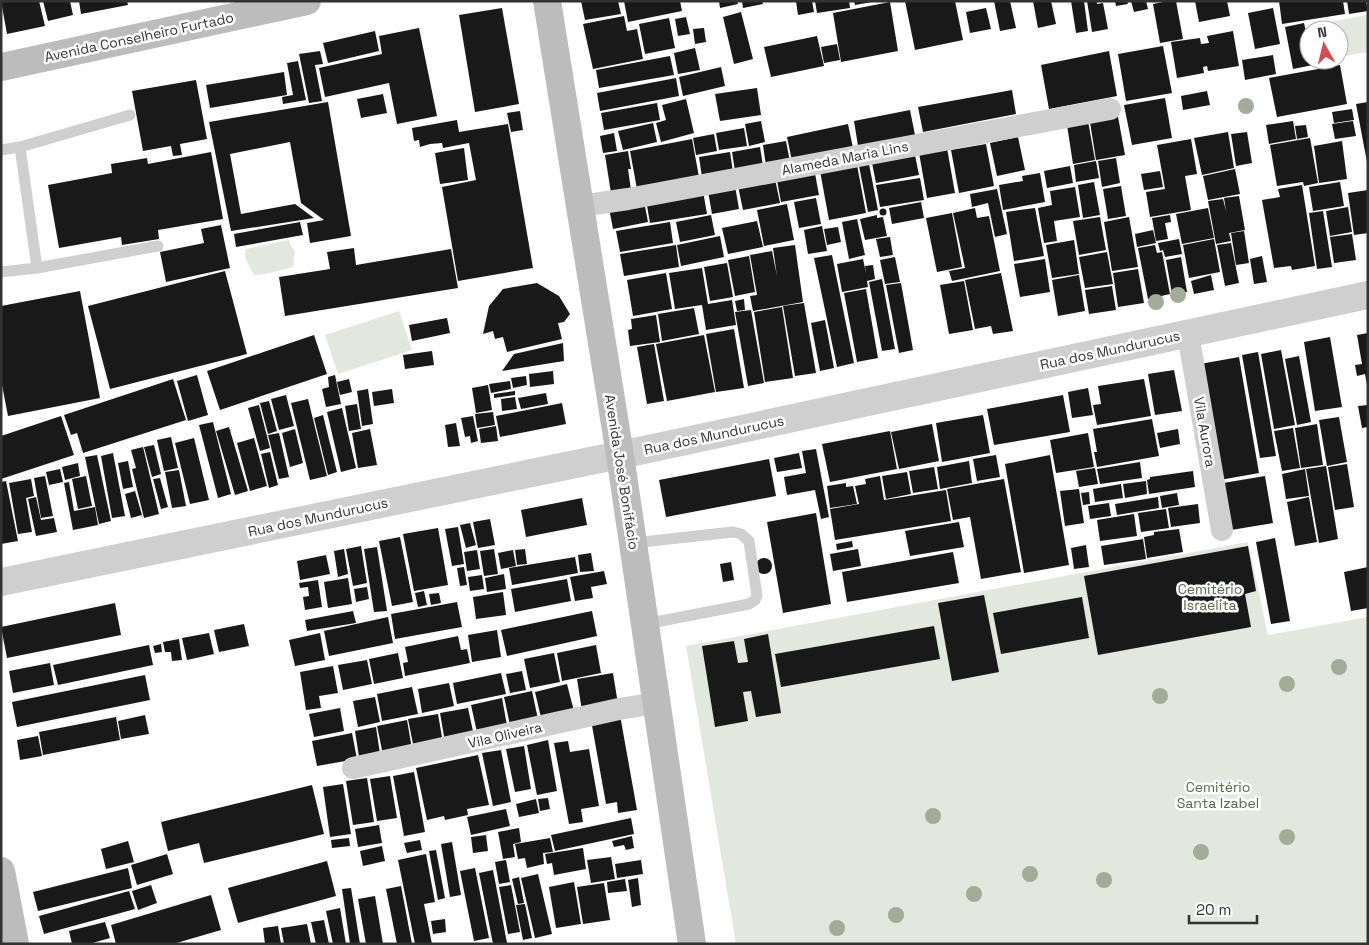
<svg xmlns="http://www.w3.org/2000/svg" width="1369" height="945" font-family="'Space Grotesk',sans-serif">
<rect width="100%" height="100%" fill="#fff"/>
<!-- green -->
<g fill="#e2e8dd">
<polygon points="1366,15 1368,26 1368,52 1339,57 1339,30 1311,30 1310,26"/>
<polygon points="289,240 291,246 295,251 293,267 265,274 254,275 245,258 246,249"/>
<polygon points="399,311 412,350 338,374 325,335"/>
<polygon points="1248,542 1268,635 1368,617 1368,944 736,944 686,646"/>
</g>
<!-- building -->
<g fill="#191919">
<polygon points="1,1 39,1 45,26 7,34"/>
<polygon points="43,1 70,1 73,15 48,21"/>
<polygon points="79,1 127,1 128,5 81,14"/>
<polygon points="581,1 618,1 621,14 585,20"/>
<polygon points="624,1 680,1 682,11 628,22"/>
<polygon points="719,1 737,1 738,4 720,8"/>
<polygon points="742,1 762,1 763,4 743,8"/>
<polygon points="796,1 812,1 814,12 798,15"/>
<polygon points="815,1 849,1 850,8 817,13"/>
<polygon points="854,1 872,1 872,2 855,5"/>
<polygon points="905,1 955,1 963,40 915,50"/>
<polygon points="994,1 1010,1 1016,28 1000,31"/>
<polygon points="1033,1 1051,1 1056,24 1038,28"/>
<polygon points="1071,1 1084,1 1088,31 1076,33"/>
<polygon points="1087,1 1097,1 1097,4 1103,3 1108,29 1092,32"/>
<polygon points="1115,1 1127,1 1128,4 1116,6"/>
<polygon points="1131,1 1146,1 1148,9 1134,12"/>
<polygon points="1168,1 1176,1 1183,39 1160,43 1153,4"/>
<polygon points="1195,1 1227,1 1230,16 1199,22"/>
<polygon points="1279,1 1343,1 1345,14 1282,24"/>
<polygon points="1347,1 1366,1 1368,11 1349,14"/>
<polygon points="890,2 898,51 841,62 833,13"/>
<polygon points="502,8 519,104 475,112 459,15"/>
<polygon points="986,8 991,29 970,33 966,12"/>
<polygon points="1273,8 1280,44 1255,49 1248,13"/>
<polygon points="741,12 753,59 734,64 723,17"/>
<polygon points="624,16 627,31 637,29 643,59 593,69 583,24"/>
<polygon points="686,17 690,34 678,36 675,19"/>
<polygon points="669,18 675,48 645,54 639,24"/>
<polygon points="1304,23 1309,45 1309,60 1312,60 1313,65 1293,69 1285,27"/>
<polygon points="419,28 437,116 397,124 389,83 325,97 319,68 382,54 379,36"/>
<polygon points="704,28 706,42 695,44 693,29"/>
<polygon points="375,31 379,51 328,63 323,43"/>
<polygon points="1233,31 1239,66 1208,71 1207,66 1203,67 1204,73 1177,78 1171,42 1200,38 1201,44 1209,43 1207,36"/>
<polygon points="817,36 824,66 771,77 764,47"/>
<polygon points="837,44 840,60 824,63 821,47"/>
<polygon points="1163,46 1172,93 1126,101 1118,54"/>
<polygon points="695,48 700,70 678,74 674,53"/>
<polygon points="320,51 323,64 315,65 322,101 309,103 299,54"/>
<polygon points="1109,51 1117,96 1049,109 1041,65"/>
<polygon points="1273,55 1276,74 1245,80 1242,60"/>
<polygon points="670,56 674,75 599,88 596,70"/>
<polygon points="298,61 306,100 283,104 282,97 293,95 287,63"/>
<polygon points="1340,65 1347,104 1277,117 1269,78"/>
<polygon points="721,67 725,86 683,96 679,77"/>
<polygon points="284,72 287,95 210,108 206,85"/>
<polygon points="676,78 679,96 600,111 597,93"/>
<polygon points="196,80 207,139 180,144 182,155 173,156 171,146 143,151 132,91"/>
<polygon points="757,88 761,115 720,121 715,94"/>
<polygon points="1012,90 1016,114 923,132 918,107"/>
<polygon points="1207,91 1210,105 1183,110 1181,96"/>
<polygon points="383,94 387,113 361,118 357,99"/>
<polygon points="1165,98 1172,138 1132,145 1124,105"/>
<polygon points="686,99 694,133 661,142 656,123 666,120 662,105"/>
<polygon points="328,102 351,236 310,243 307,223 324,220 301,203 290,142 230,154 241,214 295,204 314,218 231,231 209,122"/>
<polygon points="1368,102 1368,162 1367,162 1356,104"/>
<polygon points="657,103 660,120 604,130 601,113"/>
<polygon points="1352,109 1354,120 1334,123 1332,112"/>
<polygon points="910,110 915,135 858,146 854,121"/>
<polygon points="520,111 523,130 511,132 507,113"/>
<polygon points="1117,111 1125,155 1096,160 1089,116"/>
<polygon points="457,120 459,132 508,124 533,268 458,281 442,187 476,180 469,143 443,148 442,143 430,144 420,147 419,140 414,141 412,128"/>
<polygon points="761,121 765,142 749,146 745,124"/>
<polygon points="1088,121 1095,160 1073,164 1067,125"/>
<polygon points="1293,121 1296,139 1269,144 1266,125"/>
<polygon points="1353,121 1356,136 1335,139 1332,124"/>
<polygon points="653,123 657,142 623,150 618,131"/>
<polygon points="848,124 853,148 792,161 787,137"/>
<polygon points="1306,125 1308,137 1297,139 1295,126"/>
<polygon points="744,128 747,146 719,150 716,133"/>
<polygon points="1228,132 1234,168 1202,175 1194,138"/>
<polygon points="1247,132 1252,163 1236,166 1231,134"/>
<polygon points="614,133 617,151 603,153 600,136"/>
<polygon points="714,134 717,151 696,155 693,138"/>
<polygon points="1018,137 1025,170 997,176 990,143"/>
<polygon points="1310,138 1318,183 1304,186 1303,182 1277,186 1270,145"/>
<polygon points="692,139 699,177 637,189 630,151"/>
<polygon points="1191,139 1197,174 1185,176 1191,210 1150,217 1146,192 1165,189 1157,145"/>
<polygon points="786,141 790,162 766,166 763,145"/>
<polygon points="1342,141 1347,179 1319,183 1314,146"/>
<polygon points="986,144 994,186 959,193 951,150"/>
<polygon points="760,147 763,166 735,171 732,152"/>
<polygon points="464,148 468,180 440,184 435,153"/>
<polygon points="947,148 955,193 927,198 919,153"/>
<polygon points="628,151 631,169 628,169 631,190 611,193 605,155"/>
<polygon points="211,152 223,219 158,230 159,239 122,245 121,237 59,248 48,185 112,173 111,164 147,158 148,164"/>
<polygon points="730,152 733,172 702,177 699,157"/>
<polygon points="915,155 919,175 876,183 872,163"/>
<polygon points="1116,158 1120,183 1102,187 1098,161"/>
<polygon points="1096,161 1099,178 1076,182 1074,165"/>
<polygon points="869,164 878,210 868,212 859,166"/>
<polygon points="857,165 866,213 829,220 820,171"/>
<polygon points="1070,166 1073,183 1047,188 1044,171"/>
<polygon points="814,168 819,195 781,202 776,175"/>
<polygon points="1235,169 1240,194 1208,200 1203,176"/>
<polygon points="1160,171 1163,187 1144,190 1141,174"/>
<polygon points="1040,173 1045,202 1003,210 999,185 1023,181 1022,176"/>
<polygon points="920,178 924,200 880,207 876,185"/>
<polygon points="775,179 780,203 743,210 738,186"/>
<polygon points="1094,182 1100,215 1083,218 1078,185"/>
<polygon points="1340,182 1344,206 1313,211 1309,187"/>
<polygon points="1302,185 1315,266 1292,270 1291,266 1274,268 1262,200 1280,197 1278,189"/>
<polygon points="735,186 739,209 712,214 708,191"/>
<polygon points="1121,186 1126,216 1108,219 1103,189"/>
<polygon points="1075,187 1080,217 1054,221 1057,241 1044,243 1038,208 1052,205 1050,191"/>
<polygon points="997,189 1007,234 995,237 988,203 972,207 970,194"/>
<polygon points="1368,190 1368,233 1354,235 1348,193"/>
<polygon points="703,191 707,214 650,223 646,200"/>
<polygon points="1239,196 1245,230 1229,233 1231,241 1216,244 1208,201 1223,199 1226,211 1224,198"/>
<polygon points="816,198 821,224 799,228 794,202"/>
<polygon points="644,201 648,222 613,229 609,208"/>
<polygon points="921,202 924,218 892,224 889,208"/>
<polygon points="787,204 794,240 764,246 757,210"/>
<polygon points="1348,207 1352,232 1330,236 1326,211"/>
<polygon points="975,208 977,218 989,216 1000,271 952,281 949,271 965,268 953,213"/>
<polygon points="1035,208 1044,256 1014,261 1006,212"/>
<polygon points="1208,208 1214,238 1182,244 1176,214"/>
<circle cx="883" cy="212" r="3.5"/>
<polygon points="1323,211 1332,267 1317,269 1309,213"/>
<polygon points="952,213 962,267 937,272 926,218"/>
<polygon points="711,215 715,235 680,242 676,222"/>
<polygon points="877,215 877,218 883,217 887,236 865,240 860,219"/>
<polygon points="1170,215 1171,222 1165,223 1168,239 1156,241 1152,218"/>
<polygon points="1100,217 1106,250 1079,255 1073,221"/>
<polygon points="1129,217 1138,267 1112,271 1104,222"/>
<polygon points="857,219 865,255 849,259 842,222"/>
<polygon points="757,221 763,247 728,254 722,228"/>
<polygon points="300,222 303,235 236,247 234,234"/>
<polygon points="670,222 673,243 620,252 616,231"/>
<polygon points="221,225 230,268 166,282 160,252 204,243 201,229"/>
<polygon points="822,226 827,251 808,254 804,230"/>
<polygon points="838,227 841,242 827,245 824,229"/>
<polygon points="1153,230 1156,243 1137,247 1135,234"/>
<polygon points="1244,231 1249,263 1236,265 1231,233"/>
<polygon points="1352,234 1356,260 1334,263 1330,237"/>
<polygon points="720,236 724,257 681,266 677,245"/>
<polygon points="890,237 893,255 880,257 876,239"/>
<polygon points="1179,239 1182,254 1165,257 1163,250 1160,251 1158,243"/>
<polygon points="1214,239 1220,272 1189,278 1183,245"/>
<polygon points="1074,240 1079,274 1052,278 1046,245"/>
<polygon points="1231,243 1239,283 1225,286 1217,245"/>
<polygon points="676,245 679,267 624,276 620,254"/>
<polygon points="795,245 803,302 753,311 750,296 757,295 750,255 772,251 777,276 773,248"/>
<polygon points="1155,245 1157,253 1162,252 1170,294 1148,299 1138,248"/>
<polygon points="354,248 356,265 451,249 458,288 285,316 279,277 330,269 327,252"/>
<polygon points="1107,252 1113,284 1085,288 1079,257"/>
<polygon points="832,255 854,363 837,367 814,258"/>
<polygon points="749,256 755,292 735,296 728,260"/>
<polygon points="1262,256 1267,282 1254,284 1250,259"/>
<polygon points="895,257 900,282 885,284 880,260"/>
<polygon points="1181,257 1187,292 1172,294 1166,260"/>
<polygon points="863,259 866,273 865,266 873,265 875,279 867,281 868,287 842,292 837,264"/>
<polygon points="1045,259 1050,292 1020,297 1014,264"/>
<polygon points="727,263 733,297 710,301 704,267"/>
<polygon points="702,268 708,304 732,300 736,325 706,330 702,305 675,309 669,273"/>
<polygon points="1138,269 1144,303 1118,307 1113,273"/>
<polygon points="225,271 247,354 110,389 88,306"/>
<polygon points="666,273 672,309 633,316 627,280"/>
<polygon points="1001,273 1013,331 993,334 991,326 975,329 965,280"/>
<polygon points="1079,275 1085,311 1058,316 1052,280"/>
<polygon points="1211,275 1214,290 1194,294 1191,281"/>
<polygon points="882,279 895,349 882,351 869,282"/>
<polygon points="964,281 973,330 949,334 940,285"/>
<polygon points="537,283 559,296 570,314 564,322 558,323 562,339 507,352 503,337 495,339 493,331 483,334 489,306 503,289"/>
<polygon points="901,283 913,350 899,353 886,285"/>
<polygon points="1112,286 1116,310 1089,314 1085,290"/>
<polygon points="866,289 878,358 857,362 844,293"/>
<polygon points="80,291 100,398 8,416 1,380 1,306"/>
<polygon points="744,299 745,310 737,311 735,301"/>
<polygon points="804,303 816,373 795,376 783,306"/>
<polygon points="782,307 793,378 765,382 754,312"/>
<polygon points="694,308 699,334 662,341 658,314"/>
<polygon points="751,310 764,383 748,386 735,312"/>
<polygon points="656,315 660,342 630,346 628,330 632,329 631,319"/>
<polygon points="447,318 450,333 412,341 409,325"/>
<polygon points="825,320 834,368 820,371 811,323"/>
<polygon points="734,329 744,388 716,392 706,334"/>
<polygon points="1368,333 1368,385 1367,385 1365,374 1357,376 1355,365 1362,364 1357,335"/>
<polygon points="314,335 327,374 220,410 207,371"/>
<polygon points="704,335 715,392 667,401 656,344"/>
<polygon points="1330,337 1342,407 1315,411 1304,342"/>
<polygon points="563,343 564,361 502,371 514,354"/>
<polygon points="654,344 664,401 647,404 637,347"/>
<polygon points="1281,350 1295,425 1274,429 1261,354"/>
<polygon points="432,351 434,365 405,369 403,355"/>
<polygon points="1258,352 1276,456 1260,458 1242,355"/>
<polygon points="1299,356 1311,422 1297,425 1285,359"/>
<polygon points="1239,357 1259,473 1220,480 1200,364"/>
<polygon points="1174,370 1182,411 1155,415 1148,374"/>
<polygon points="553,371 554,384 530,387 529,374"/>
<polygon points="197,375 208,415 188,421 177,381"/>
<polygon points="335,375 341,404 326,407 322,389 329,387 328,377"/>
<polygon points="526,376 527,385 513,388 511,378"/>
<polygon points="173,379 186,420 83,453 77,433 71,435 64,415"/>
<polygon points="349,379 352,392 340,395 337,382"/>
<polygon points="1144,379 1151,416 1097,425 1093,405 1101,404 1098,386"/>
<polygon points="510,381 511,389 491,393 489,384"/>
<polygon points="488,385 492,410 476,413 472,388"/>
<polygon points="1088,388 1093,415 1072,418 1068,392"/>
<polygon points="368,389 373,424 362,426 357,391"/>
<polygon points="392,389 394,403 374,406 372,392"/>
<polygon points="515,391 515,395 494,398 494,394"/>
<polygon points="546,393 548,404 521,409 518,398"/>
<polygon points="286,395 294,426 279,430 271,399"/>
<polygon points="1063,395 1070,432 994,445 987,409"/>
<polygon points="515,397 517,409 502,411 501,399"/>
<polygon points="308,399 327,476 310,480 291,403"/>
<polygon points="269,401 277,431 268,434 260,403"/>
<polygon points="562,403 566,424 500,437 496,416"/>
<polygon points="357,404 361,429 349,431 345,406"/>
<polygon points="259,405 270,448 260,451 248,408"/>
<polygon points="1368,405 1368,427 1362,428 1358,406"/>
<polygon points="342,408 356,468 341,472 327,412"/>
<polygon points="493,412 495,425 477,428 475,414"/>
<polygon points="323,415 337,472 328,475 314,418"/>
<polygon points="983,415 990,453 942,462 936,423"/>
<polygon points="61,416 74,455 1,479 1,436"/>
<polygon points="473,416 478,441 471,443 470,436 465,437 461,418"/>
<polygon points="1339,417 1347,462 1327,466 1319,420"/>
<polygon points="1152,419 1159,456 1097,467 1094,452 1097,452 1093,429"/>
<polygon points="213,422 231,494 218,498 199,425"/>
<polygon points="456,423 460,446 448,447 445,425"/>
<polygon points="932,424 939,461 899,469 891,432"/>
<polygon points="1317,424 1323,465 1301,468 1295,428"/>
<polygon points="496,426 498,441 481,443 479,429"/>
<polygon points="229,427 248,491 235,495 216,431"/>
<polygon points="1293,428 1300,468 1282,471 1274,431"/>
<polygon points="295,429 303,463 290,467 282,433"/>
<polygon points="370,429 377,465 358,468 352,433"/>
<polygon points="1178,429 1180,444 1160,448 1157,433"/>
<polygon points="890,431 897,469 830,482 822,444"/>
<polygon points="279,433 289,477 279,479 268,435"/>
<polygon points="1088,433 1094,467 1056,473 1050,440"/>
<polygon points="171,437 178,468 164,471 157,440"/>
<polygon points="194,438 209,500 190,504 175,443"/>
<polygon points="254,438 267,486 250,491 237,443"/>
<polygon points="154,445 161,474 152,477 144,447"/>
<polygon points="143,447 159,514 144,518 132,469 136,468 131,450"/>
<polygon points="816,449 829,517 821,519 815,490 787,495 784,477 806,473 802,451"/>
<polygon points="270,452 278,485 269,488 261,454"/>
<polygon points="113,453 125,516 112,518 101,456"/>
<polygon points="799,453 802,468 777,472 774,458"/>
<polygon points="97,455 111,521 99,524 85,457"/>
<polygon points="996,455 1000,477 977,481 973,459"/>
<polygon points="1050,455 1069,565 1024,573 1005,464"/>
<polygon points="769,459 776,496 666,517 659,480"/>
<polygon points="128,461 133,487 123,489 118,463"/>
<polygon points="969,461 972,483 940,489 937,467"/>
<polygon points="1140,462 1142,478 1100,484 1097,469"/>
<polygon points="78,463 80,476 65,480 62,467"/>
<polygon points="1347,464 1354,507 1335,510 1328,467"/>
<polygon points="1326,466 1338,539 1319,543 1306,469"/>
<polygon points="934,467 938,489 913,493 909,471"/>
<polygon points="1095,468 1098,484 1079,487 1076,471"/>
<polygon points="60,469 63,482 49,485 46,472"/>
<polygon points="1305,469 1309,496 1286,499 1282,474"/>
<polygon points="179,470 186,506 172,508 165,472"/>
<polygon points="1193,471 1195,487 1149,494 1147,480 1150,479 1150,477"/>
<polygon points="907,472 911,494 886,499 882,476"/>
<polygon points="45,476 53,516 41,518 34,478"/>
<polygon points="86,476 92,506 78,509 72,479"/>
<polygon points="880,476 884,500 946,490 951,521 835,540 830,509 859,504 855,486 866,484 865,479"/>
<polygon points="1265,476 1273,523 1231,530 1223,483"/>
<polygon points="160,478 168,507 161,509 153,479"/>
<polygon points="31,479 34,496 26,498 32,532 18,534 9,483"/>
<polygon points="1004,479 1021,572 981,579 970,517 953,520 947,489"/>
<polygon points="6,481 18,541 1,544 1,482"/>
<polygon points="1146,481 1147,494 1125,498 1123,484"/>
<polygon points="69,482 74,511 95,507 98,525 73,530 64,483"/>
<polygon points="846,483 846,487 853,486 857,504 830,508 827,486"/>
<polygon points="1121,484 1123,498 1095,502 1093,489"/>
<polygon points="1079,489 1084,523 1065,526 1060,491"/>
<polygon points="135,491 142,515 131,518 125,494"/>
<polygon points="1089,492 1090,504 1083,505 1081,493"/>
<polygon points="1177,493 1179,505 1162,508 1160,496"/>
<polygon points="36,497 41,520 54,518 57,532 36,536 28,499"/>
<polygon points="1158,497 1159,508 1117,515 1115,504"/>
<polygon points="1309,497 1317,542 1295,546 1287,502"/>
<polygon points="582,498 587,525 526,537 521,510"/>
<polygon points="1109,503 1111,516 1090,519 1088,506"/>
<polygon points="1198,504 1200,523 1171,527 1168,508"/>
<polygon points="1166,509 1169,528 1141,532 1138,513"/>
<polygon points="816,513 831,604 783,613 767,522"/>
<polygon points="1134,514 1137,536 1100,541 1097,520"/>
<polygon points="490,519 495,545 478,548 473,522"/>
<polygon points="959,522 964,547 910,556 905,531"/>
<polygon points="470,523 476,545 466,548 460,525"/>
<polygon points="458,527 464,564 452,566 445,529"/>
<polygon points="438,528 448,585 414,591 403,534"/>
<polygon points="1179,529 1183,552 1147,558 1144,537 1154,535 1154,532"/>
<polygon points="400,537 413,602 392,606 379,541"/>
<polygon points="1275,538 1290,621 1271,624 1256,542"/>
<polygon points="1143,539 1146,559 1104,565 1101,546"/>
<polygon points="852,541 853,547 837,550 836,544"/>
<polygon points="1086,545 1089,567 1074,569 1071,548"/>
<polygon points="361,546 367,583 353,586 346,549"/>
<polygon points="1248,546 1256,591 1245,594 1251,627 1098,655 1084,576"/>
<polygon points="377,547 387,611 374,612 364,549"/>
<polygon points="344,549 348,574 338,577 334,551"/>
<polygon points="494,549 498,574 484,576 480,551"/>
<polygon points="525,549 527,564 517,565 515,550"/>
<polygon points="858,549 861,566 833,571 830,554"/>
<polygon points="477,550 480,569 467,571 464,552"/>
<polygon points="513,550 516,566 501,569 498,553"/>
<polygon points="953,552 959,583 847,602 842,572"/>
<polygon points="591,553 594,571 580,572 578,555"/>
<polygon points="326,555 330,574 300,580 297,561"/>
<polygon points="575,557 578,573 512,585 509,568"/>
<circle cx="764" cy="566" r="8"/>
<polygon points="731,562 734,580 723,582 720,564"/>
<polygon points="464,567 467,585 460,586 457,568"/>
<polygon points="1368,567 1368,608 1351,611 1344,572"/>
<polygon points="604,571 607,584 591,587 593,598 575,601 570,577"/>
<polygon points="504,574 506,589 487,592 485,578"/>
<polygon points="482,575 484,589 470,591 468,577"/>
<polygon points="348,578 352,604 328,608 324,582"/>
<polygon points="567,579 571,601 515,612 511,589"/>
<polygon points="318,580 322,607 305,610 303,597 309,596 308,587 300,588 299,583"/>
<polygon points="367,587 369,599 356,602 354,589"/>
<polygon points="424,591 427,605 418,607 415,593"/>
<polygon points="503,592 506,615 476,619 473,597"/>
<polygon points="439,593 441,603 431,605 429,594"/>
<polygon points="984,595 999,672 952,681 938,603"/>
<polygon points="1082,597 1089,638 1001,654 993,613"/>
<polygon points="457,602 462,627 395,639 391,614"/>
<polygon points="115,603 121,635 7,658 1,627"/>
<polygon points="353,611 356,623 307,631 305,620"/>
<polygon points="592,611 597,636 507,656 501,630"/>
<polygon points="388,617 393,643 329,656 324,631"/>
<polygon points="244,624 249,646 219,652 214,630"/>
<polygon points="934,626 940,659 781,687 775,654"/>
<polygon points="497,630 501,657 472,662 468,635"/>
<polygon points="209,633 214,654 187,660 182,638"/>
<polygon points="320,633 325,660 295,666 289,640"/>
<polygon points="768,634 781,713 756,717 751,691 743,692 748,721 715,727 702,646 734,641 738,663 748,662 744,639"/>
<polygon points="458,636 461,650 467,649 470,663 405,676 403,663 408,662 405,647"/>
<polygon points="179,639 182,660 172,661 171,652 165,652 163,642"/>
<polygon points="161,644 162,652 155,653 153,646"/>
<polygon points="149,645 153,665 58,685 53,665"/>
<polygon points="596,645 601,673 562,681 557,653"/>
<polygon points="398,653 403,678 374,684 369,659"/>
<polygon points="554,653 560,682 530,688 524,659"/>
<polygon points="367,660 372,684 343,690 338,665"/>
<polygon points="50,663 54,685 13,693 9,671"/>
<polygon points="333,666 338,693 319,696 321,708 306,710 300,672"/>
<polygon points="522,671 526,690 510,693 506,674"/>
<polygon points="501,673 506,694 457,704 453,683"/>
<polygon points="613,673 618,704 582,711 577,679"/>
<polygon points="145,675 150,700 17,727 12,702"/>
<polygon points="449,683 454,706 422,713 418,689"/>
<polygon points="567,684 575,715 542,722 535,692"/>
<polygon points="412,687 418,714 382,721 377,694"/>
<polygon points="532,691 539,724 511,730 504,697"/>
<polygon points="375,697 380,722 358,727 353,701"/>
<polygon points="502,698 508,731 478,737 471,705"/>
<polygon points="340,708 344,731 314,737 309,714"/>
<polygon points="468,708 474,736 445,742 440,713"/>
<polygon points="438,714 443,743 414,749 408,719"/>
<polygon points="145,715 149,734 121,739 118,721"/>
<polygon points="620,715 637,810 618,813 617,802 606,804 591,720"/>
<polygon points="116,717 120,740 43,755 39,732"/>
<polygon points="407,720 412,749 383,755 377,726"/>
<polygon points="376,727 380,754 359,757 355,731"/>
<polygon points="352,733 357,759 317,766 312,741"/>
<polygon points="38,736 42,756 20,760 17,740"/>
<polygon points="548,740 557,791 537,795 527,745"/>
<polygon points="568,741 570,752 589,749 599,806 581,809 583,822 569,824 554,743"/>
<polygon points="524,746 531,789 515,792 506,749"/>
<polygon points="501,750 511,802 493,806 482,753"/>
<polygon points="478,755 489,805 467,809 468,815 445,820 444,816 427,820 416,768"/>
<polygon points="414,772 425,832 404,836 393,776"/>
<polygon points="390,776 397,818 377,821 370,779"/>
<polygon points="367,778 374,822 353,825 346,781"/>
<polygon points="343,784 351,834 330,837 323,787"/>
<polygon points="312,785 324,834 204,863 199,843 168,851 161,822"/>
<polygon points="548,798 550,809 540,811 538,799"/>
<polygon points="536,799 539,813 519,817 516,804"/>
<polygon points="506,809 510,826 471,835 467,817"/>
<polygon points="631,818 634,834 555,851 551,835"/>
<polygon points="379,825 382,843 358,847 355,829"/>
<polygon points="519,828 521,842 513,844 515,857 503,859 498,832"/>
<polygon points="486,835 488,851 473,853 471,837"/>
<polygon points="632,836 634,848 626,850 624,845 614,847 612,841"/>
<polygon points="349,838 350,846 332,848 331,840"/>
<polygon points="550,838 553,852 543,853 544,864 527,868 525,858 518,859 515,844"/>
<polygon points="420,840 422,850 407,853 404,843"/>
<polygon points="128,841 134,862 106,869 101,849"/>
<polygon points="452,842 461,895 450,897 441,844"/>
<polygon points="382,846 385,861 363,866 360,851"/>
<polygon points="583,848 586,869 554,875 552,863 547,864 545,854"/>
<polygon points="436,850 445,898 438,900 429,851"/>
<polygon points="167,854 173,874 137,885 131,865"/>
<polygon points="426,854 435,902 424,904 432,944 415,944 398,860"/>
<polygon points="611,857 615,879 591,883 587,860"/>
<polygon points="506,860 510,882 499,884 495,862"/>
<polygon points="641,860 643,874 617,878 615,864"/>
<polygon points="327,861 336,896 238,923 228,888"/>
<polygon points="128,868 132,888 38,911 33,892"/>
<polygon points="475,868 489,938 474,941 460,871"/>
<polygon points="493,870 507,943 504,944 493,944 479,873"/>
<polygon points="538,874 552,934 535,938 521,878"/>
<polygon points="519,877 524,903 518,904 512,879"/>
<polygon points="638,878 641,905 632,907 628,880"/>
<polygon points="625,879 627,891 608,893 607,882"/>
<polygon points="574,882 581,924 556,928 549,887"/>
<polygon points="604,883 610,920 583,924 577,887"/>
<polygon points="151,885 157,903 138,910 132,891"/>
<polygon points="511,885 520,932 508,934 499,887"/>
<polygon points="401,886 412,944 397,944 386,889"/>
<polygon points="351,888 360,944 350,944 342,889"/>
<polygon points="129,891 135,909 44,934 39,916"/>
<polygon points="211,895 221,930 173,944 116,944 111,925"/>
<polygon points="375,896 383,944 366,944 358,899"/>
<polygon points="525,904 532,938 523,940 516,905"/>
<polygon points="340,908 346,944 333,944 326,911"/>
<polygon points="445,919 446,932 433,934 431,921"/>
<polygon points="324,920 329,944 316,944 311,922"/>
<polygon points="105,922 110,938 89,944 72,944 69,931"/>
<polygon points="307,924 311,944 284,944 281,928"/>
<polygon points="278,926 281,944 265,944 263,928"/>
</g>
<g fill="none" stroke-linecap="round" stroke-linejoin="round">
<!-- service -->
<g stroke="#cfcfcf" stroke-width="11">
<polyline points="20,147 37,268"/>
<polyline points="1,150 20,147 130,115"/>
<polyline points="1,272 37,268 158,246"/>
<polyline points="633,543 733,532 741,534 749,541 757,596 755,600 749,604 645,624"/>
</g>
<!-- minor -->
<g stroke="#cfcfcf" stroke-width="22">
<polyline points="580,206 628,199 1110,109"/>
<polyline points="1188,334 1222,530"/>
<polyline points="353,768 619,709 656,703"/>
</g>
<!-- tertiary -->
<polyline stroke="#cfcfcf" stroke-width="28" points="1,582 639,451 1368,295"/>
<!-- secondary -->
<g stroke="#bcbcbc" stroke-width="28">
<polyline points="547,1 620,455 692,944"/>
<polyline points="1,67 307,1"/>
<polyline points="1,871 15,944"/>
</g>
</g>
<!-- trees -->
<g fill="#a2ac99">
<circle cx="1246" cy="106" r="8"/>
<circle cx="1178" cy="295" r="8"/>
<circle cx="1156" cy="302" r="8"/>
<circle cx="1339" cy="667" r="8"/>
<circle cx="1287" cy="684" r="8"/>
<circle cx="1160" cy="696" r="8"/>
<circle cx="933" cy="816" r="8"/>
<circle cx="1287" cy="837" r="8"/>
<circle cx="1201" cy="852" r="8"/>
<circle cx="1030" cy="874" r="8"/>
<circle cx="1104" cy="880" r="8"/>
<circle cx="974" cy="894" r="8"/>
<circle cx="896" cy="915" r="8"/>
<circle cx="837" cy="928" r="8"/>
</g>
<g text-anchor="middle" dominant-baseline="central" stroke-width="5" stroke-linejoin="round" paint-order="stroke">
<!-- street labels -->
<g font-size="14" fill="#323232" stroke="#fff">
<text transform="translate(139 37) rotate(-12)">Avenida Conselheiro Furtado</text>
<text transform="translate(845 158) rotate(-11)">Alameda Maria Lins</text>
<text transform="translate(1110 350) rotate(-12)">Rua dos Mundurucus</text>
<text transform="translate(1205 432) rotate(80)">Vila Aurora</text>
<text transform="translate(714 435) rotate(-12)">Rua dos Mundurucus</text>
<text transform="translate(622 472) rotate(81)">Avenida José Bonifácio</text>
<text transform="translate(318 517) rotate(-12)">Rua dos Mundurucus</text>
<text transform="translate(505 735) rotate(-13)">Vila Oliveira</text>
</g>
<!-- park labels -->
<g font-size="14" fill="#556945" stroke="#fff">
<text x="1210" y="589">Cemitério<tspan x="1210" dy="16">Israelita</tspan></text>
<text x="1218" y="787">Cemitério<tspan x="1218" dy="16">Santa Izabel</tspan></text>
</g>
</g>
<!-- border -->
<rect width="1369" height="945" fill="none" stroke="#323232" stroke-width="5"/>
<!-- north arrow -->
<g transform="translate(1324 45) rotate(352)"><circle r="24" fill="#ffffff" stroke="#adadad"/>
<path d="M0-4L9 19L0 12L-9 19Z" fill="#d04e53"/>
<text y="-8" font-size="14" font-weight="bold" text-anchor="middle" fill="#323232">N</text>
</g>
<!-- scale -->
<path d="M1189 915v8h68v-8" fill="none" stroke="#323232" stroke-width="2.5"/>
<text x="1196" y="915" font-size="15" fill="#323232" stroke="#ffffff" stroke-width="4" paint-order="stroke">20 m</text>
</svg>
